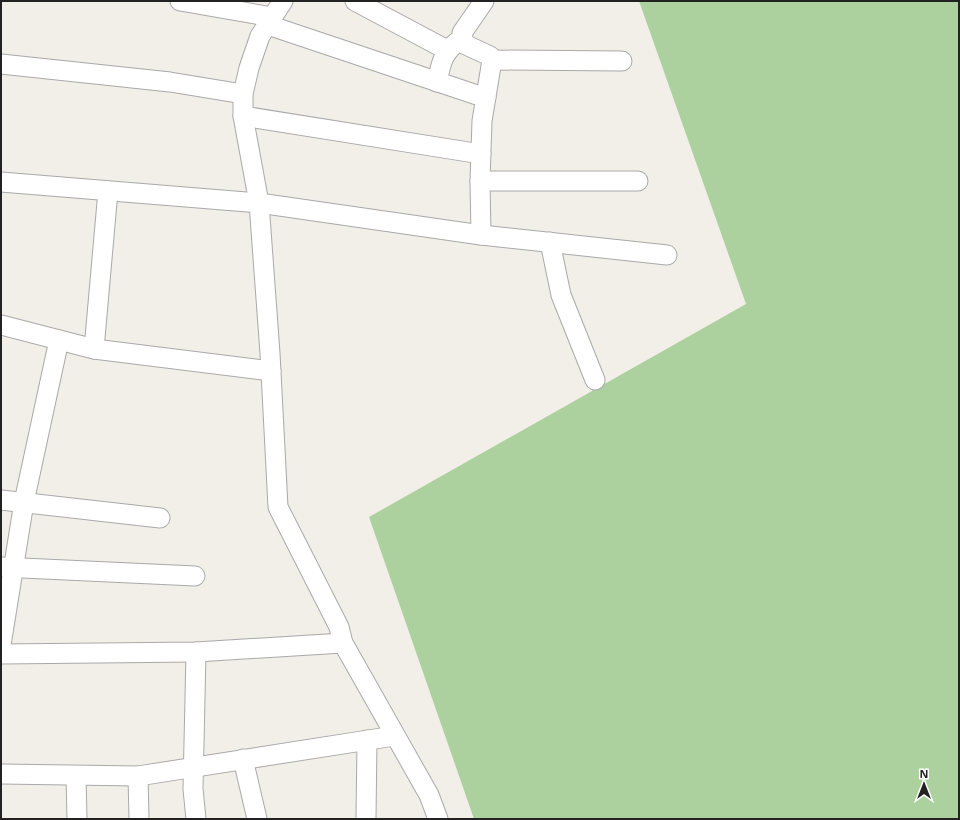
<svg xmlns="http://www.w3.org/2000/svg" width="960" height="820" font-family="'Noto Sans',sans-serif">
<rect width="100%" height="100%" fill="#f2efe9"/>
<!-- forest -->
<polygon fill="#add19e" points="639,1 959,1 959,819 474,819 369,517 746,304"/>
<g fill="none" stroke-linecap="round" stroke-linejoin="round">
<!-- minor casing -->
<g stroke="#a9a9a9" stroke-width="21">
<g id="minor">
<polyline points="180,1 272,17"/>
<polyline points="283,1 260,36 249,68 243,94 243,116 259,203 481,235 667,255"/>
<polyline points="355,1 447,50"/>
<polyline points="268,25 486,98"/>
<polyline points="492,60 622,61"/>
<polyline points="1,64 170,82 243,94"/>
<path d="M437 82C441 64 442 54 457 42"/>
<polyline points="243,116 481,154"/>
<polyline points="480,181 638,181"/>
<polyline points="1,182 259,203 270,353 278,507 339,627 343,643 429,795 438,819"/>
<polyline points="481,235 480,181 482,121 492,60 490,56 464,44 462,33 484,1"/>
<polyline points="550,242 561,295 595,380"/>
<polyline points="1,325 94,349 271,371"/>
<polyline points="94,349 108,191"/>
<polyline points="1,500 160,518"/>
<polyline points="1,567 195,576"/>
<polyline points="1,645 24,502 59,340"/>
<polyline points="196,652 193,789 196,819"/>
<polyline points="1,654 196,652 343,643"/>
<polyline points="243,759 257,819"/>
<polyline points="1,774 138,776 394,736"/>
<polyline points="76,776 77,819"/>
<polyline points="138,776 139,819"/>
<polyline points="366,819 367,740"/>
</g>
</g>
<!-- minor -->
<use href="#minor" stroke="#fff" stroke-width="19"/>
</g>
<!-- border -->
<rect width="960" height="820" fill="none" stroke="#222222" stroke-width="4"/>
<!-- north arrow -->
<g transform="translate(924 784)" stroke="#ffffff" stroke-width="3" paint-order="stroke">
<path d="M0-3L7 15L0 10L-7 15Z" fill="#222222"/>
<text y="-6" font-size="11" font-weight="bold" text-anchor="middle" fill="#222222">N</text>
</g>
</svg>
